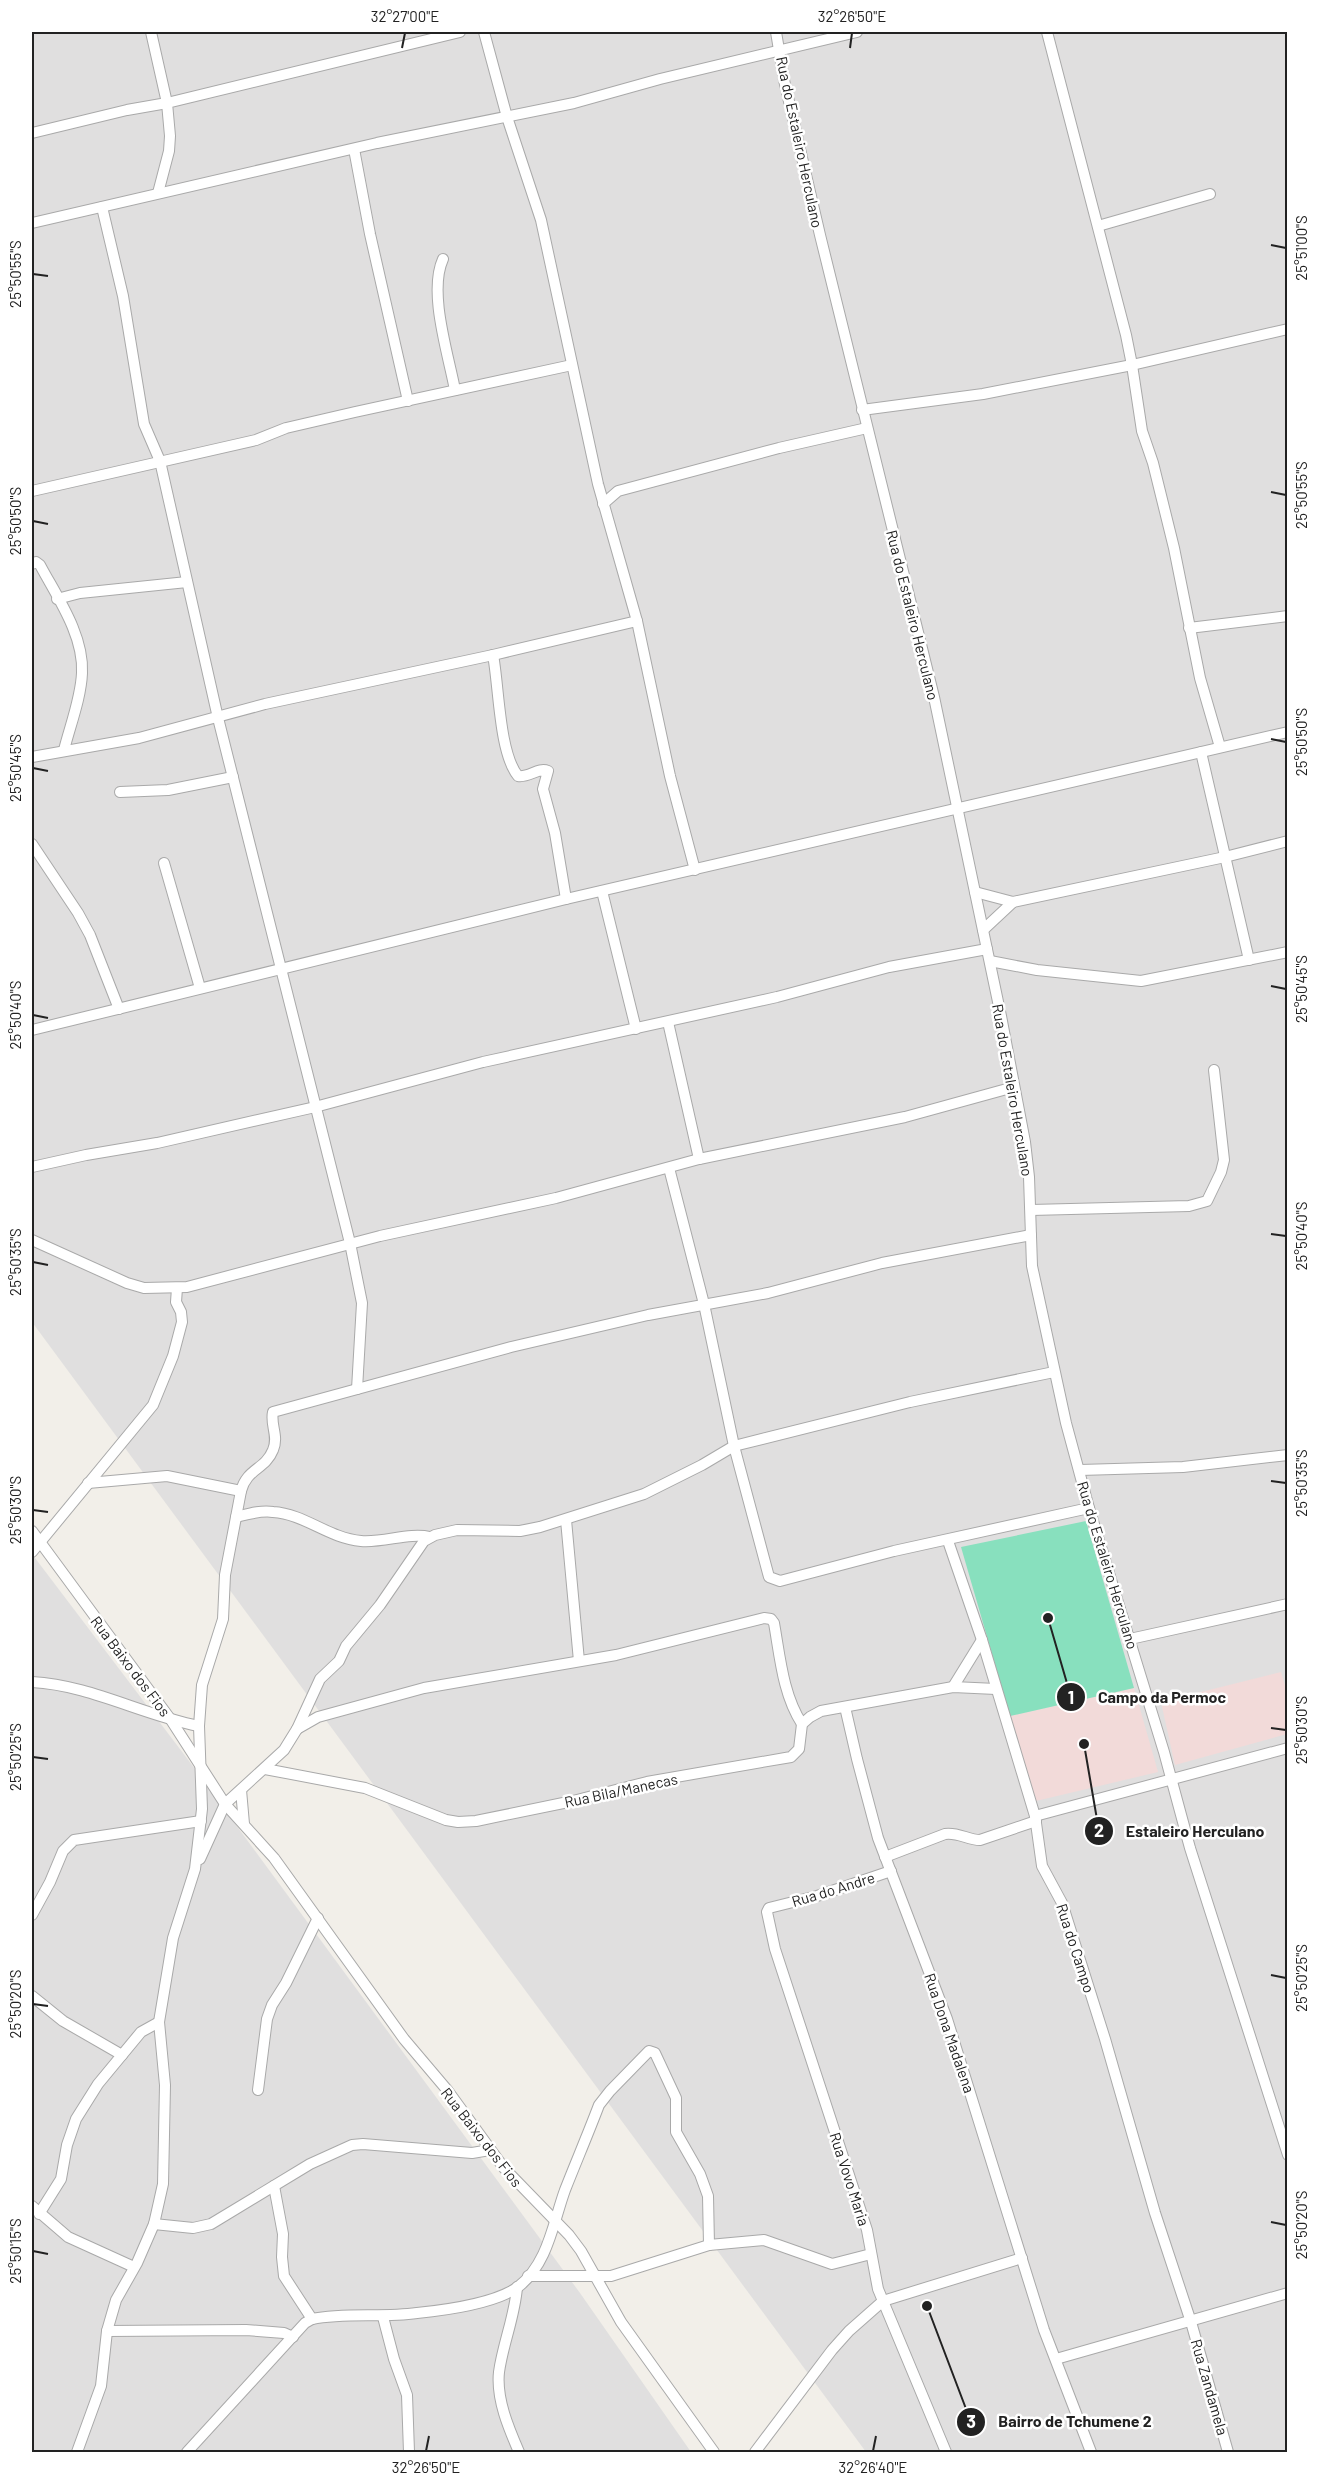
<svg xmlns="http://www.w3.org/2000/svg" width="1319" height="2484" font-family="Barlow,sans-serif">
<rect width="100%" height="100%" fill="#f2efe9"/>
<!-- residential -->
<g fill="#e0dfdf">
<polygon points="32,32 1287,32 1287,2452 866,2452 32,1322"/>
<polygon points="32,1554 189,1761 580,2293 691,2452 32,2452"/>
</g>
<!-- commercial -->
<g fill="#f2dad9">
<polygon points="1281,1672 1287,1692 1287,1734 1175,1765 1161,1702"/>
<polygon points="1134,1688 1158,1772 1036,1801 1010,1716"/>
</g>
<!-- pitch -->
<polygon fill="#88e0be" points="1086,1521 1134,1688 1010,1716 961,1547"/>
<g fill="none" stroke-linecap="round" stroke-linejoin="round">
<!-- street casing -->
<g stroke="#a9a9a9" stroke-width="12">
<g id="street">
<polyline points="484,32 507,117 541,220 598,484 637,621 670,776 695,870"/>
<polyline points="776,32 784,80 820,235 934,697 1001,1016 1025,1142 1029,1177 1032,1266 1066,1423 1089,1508 1164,1752 1190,1848 1288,2155"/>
<polyline points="1047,32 1126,335 1132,365 1288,329"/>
<polyline points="32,133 127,110 167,103 151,32"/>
<polyline points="354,149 370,234 408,401"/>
<polyline points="158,193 169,151 170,136 167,103 460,32"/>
<polyline points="102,207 123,296 144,424 160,461 218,718 350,1243 362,1303 357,1389"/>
<polyline points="32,223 377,143 574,103 660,79 857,32"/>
<polyline points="1098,226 1210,194"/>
<path d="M443 259C428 292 448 353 455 390"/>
<polyline points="862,410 983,394 1132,365 1142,431 1153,463 1174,548 1200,678 1220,747"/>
<polyline points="32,491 256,440 286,428 355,412 572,365"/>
<polyline points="603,504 618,491 779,448 867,428"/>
<path d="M32 564 36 562 40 565C57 597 84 635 82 673 81 698 70 726 64 750"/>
<polyline points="57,599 80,593 187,582"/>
<polyline points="1189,628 1288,616"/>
<path d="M493 655C499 686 499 753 518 776 529 778 538 767 548 771L543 789 555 833 566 899"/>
<polyline points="1201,752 1249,960"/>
<polyline points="32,757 139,738 265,704 493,655 637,621"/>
<polyline points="120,792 168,790 233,777"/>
<polyline points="32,844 78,913 90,935 119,1009"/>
<polyline points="164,863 200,988"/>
<polyline points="602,891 636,1029"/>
<polyline points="975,892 1013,902 1225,857 1288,841"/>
<polyline points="983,930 1013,902"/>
<polyline points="990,961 1037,970 1141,981 1288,952"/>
<polyline points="668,1022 699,1159"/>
<polyline points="32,1030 566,899 1288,732"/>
<polyline points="32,1167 86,1155 157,1143 315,1107 483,1062 777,997 889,967 987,949"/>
<polyline points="669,1168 704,1304 734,1446 769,1577 780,1581 894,1551 1089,1508"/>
<polyline points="1031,1210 1189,1206 1207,1201 1221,1172 1224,1160 1214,1070"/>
<polyline points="32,1240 127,1283 144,1288 187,1287 380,1236 556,1198 699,1159 905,1117 1014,1087"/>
<polyline points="1080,1470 1183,1467 1288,1455"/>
<polyline points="88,1483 167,1476 241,1491"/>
<path d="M236 1517C248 1514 261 1510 273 1512 305 1514 328 1538 361 1541 384 1543 409 1532 430 1537"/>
<polyline points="566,1520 579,1661"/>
<polyline points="32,1531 171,1720 225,1804 274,1858 404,2039 448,2091 504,2168 569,2235 581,2251 621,2322 714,2452"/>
<polyline points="948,1541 982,1640 1035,1816 1042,1866 1062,1903 1105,2039 1155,2213 1191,2322 1228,2452"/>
<polyline points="32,1552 153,1405 173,1356 182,1322 181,1312 176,1302 177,1288"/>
<polyline points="1130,1639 1288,1604"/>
<path d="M32 1682C90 1685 142 1715 199 1726"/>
<polyline points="953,1687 982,1640"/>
<polyline points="845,1707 857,1759 878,1838 947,2019 1044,2330 1091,2452"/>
<path d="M297 1729 318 1717 424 1688 616 1655 764 1618 771 1619 774 1623C780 1657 783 1695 802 1724"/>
<polyline points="265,1769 365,1788 446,1820 458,1822 476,1821 573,1801 647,1782 791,1757 799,1749 802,1724 810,1717 821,1711 953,1687 996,1689"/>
<polyline points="241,1790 244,1824"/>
<polyline points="1035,1816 1288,1748"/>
<path d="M885 1857 945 1834C958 1832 968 1840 980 1840L1036 1821"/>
<polyline points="200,1859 225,1804 284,1750 297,1729 320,1679 339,1661 346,1646 380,1605 424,1541 435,1535 457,1530 520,1531 540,1527 644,1494 702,1465 734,1446 910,1402 1054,1372"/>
<polyline points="891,1871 817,1896 769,1908 767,1912 775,1949 867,2230 878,2289 946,2452"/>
<polyline points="32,1915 50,1882 63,1851 74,1840 201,1821"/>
<polyline points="32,1996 63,2021 122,2055"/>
<polyline points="258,2090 267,2019 272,2005 286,1983 318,1918"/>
<polyline points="274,2186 283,2234 282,2257 284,2276 312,2319"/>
<polyline points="32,2206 68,2237 134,2267"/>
<polyline points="39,2214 61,2179 67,2145 76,2119 98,2084 141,2032 159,2022"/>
<polyline points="154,2224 193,2228 211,2224 310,2164 352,2145 363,2144 472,2153 490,2150"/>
<polyline points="528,2276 611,2276 709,2245 764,2240 832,2264 871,2254"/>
<path d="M517 2287C515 2316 503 2343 499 2372 496 2399 509 2429 519 2452"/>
<polyline points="383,2317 394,2359 407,2395 409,2452"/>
<polyline points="107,2331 246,2330 284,2333 293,2337"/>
<polyline points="1056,2359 1288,2293"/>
<path d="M77 2452 101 2386 107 2331 116 2300 137 2263 154 2224 163 2184 165 2085 159 2022 173 1938 195 1869 202 1809 199 1726 202 1685 223 1619 225 1575 241 1491C247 1468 265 1470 273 1450 279 1436 270 1425 273 1412L511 1347 648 1315 768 1293 882 1263 1031 1235"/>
<path d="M187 2452 305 2323 312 2319C346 2312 382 2318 417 2313 446 2310 494 2304 518 2287 548 2264 553 2223 565 2190 576 2162 588 2134 599 2105L610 2091 649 2051 655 2053 676 2098V2132L700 2174 708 2196 709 2245"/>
<polyline points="755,2452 832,2350 849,2331 883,2301 1022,2258"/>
</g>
</g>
<!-- street -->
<use href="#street" stroke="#fff" stroke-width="10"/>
</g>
<!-- ticks -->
<path fill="none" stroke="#222" stroke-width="2" d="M402 48 405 33M850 48 852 33M1271 245 1286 248M33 274 48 276M1271 492 1286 495M33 521 48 524M1271 739 1286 742M33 768 48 771M1271 986 1286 989M33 1015 48 1018M1271 1234 1286 1236M33 1262 48 1265M1271 1481 1286 1483M33 1510 48 1512M1271 1728 1286 1730M33 1757 48 1759M1271 1975 1286 1978M33 2004 48 2006M1271 2222 1286 2225M33 2251 48 2254M426 2451 429 2436M873 2451 876 2436"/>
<g text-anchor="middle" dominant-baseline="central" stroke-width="5" stroke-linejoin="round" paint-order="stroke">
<!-- street labels -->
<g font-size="15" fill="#222" stroke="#fff">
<text transform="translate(800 142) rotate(78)">Rua do Estaleiro Herculano</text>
<text transform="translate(913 615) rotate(76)">Rua do Estaleiro Herculano</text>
<text transform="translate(1013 1090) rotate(80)">Rua do Estaleiro Herculano</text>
<text transform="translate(1108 1565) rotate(73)">Rua do Estaleiro Herculano</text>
<text transform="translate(131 1666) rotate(53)">Rua Baixo dos Fios</text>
<text transform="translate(621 1790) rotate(-12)">Rua Bila/Manecas</text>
<text transform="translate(833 1889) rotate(-17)">Rua do Andre</text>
<text transform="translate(1076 1948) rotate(72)">Rua do Campo</text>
<text transform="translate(950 2033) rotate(71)">Rua Dona Madalena</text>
<text transform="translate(482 2137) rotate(52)">Rua Baixo dos Fios</text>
<text transform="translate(850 2179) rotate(72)">Rua Vovo Maria</text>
<text transform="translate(1210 2387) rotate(74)">Rua Zandamela</text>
</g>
</g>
<!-- callouts -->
<path fill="none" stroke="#222" stroke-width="2" d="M1048 1618L1071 1697M1084 1744L1099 1831M927 2306L971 2422"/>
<g fill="#222" stroke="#fff" stroke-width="2">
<circle cx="1048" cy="1618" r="6"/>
<circle cx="1084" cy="1744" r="6"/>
<circle cx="927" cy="2306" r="6"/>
<circle cx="1071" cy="1697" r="15"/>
<circle cx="1099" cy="1831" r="15"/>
<circle cx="971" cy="2422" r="15"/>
</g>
<g font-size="18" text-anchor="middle" font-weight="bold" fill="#fff">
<text x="1071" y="1704">1</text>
<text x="1099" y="1837">2</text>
<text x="971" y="2428">3</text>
</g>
<g font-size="16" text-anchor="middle" font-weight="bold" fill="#222" stroke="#fff" stroke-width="5" stroke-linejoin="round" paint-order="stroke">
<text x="1162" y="1703">Campo da Permoc</text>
<text x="1195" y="1837">Estaleiro Herculano</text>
<text x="1075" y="2427">Bairro de Tchumene 2</text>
</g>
<!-- border -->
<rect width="1319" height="2484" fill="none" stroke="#ffffff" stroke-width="66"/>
<rect x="33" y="33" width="1253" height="2418" fill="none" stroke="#222" stroke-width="2"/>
<g font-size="15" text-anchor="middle" fill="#222">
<text x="405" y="22">32°27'00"E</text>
<text x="852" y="22">32°26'50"E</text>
<text transform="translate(1302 248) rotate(-90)" y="5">25°51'00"S</text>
<text transform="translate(16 274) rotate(-90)" y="5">25°50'55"S</text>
<text transform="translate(1302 495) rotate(-90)" y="5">25°50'55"S</text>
<text transform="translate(16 521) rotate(-90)" y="5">25°50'50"S</text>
<text transform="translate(1302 742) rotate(-90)" y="5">25°50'50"S</text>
<text transform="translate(16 768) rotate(-90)" y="5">25°50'45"S</text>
<text transform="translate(1302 989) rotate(-90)" y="5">25°50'45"S</text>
<text transform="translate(16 1015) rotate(-90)" y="5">25°50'40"S</text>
<text transform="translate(1302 1236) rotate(-90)" y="5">25°50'40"S</text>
<text transform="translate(16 1262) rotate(-90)" y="5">25°50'35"S</text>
<text transform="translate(1302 1483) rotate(-90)" y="5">25°50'35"S</text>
<text transform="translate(16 1510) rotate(-90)" y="5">25°50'30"S</text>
<text transform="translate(1302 1730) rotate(-90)" y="5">25°50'30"S</text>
<text transform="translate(16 1757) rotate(-90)" y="5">25°50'25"S</text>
<text transform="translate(1302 1978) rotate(-90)" y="5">25°50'25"S</text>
<text transform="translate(16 2004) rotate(-90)" y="5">25°50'20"S</text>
<text transform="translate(1302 2225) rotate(-90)" y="5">25°50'20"S</text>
<text transform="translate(16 2251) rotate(-90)" y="5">25°50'15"S</text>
<text x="426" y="2473">32°26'50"E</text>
<text x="873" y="2473">32°26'40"E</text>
</g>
</svg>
